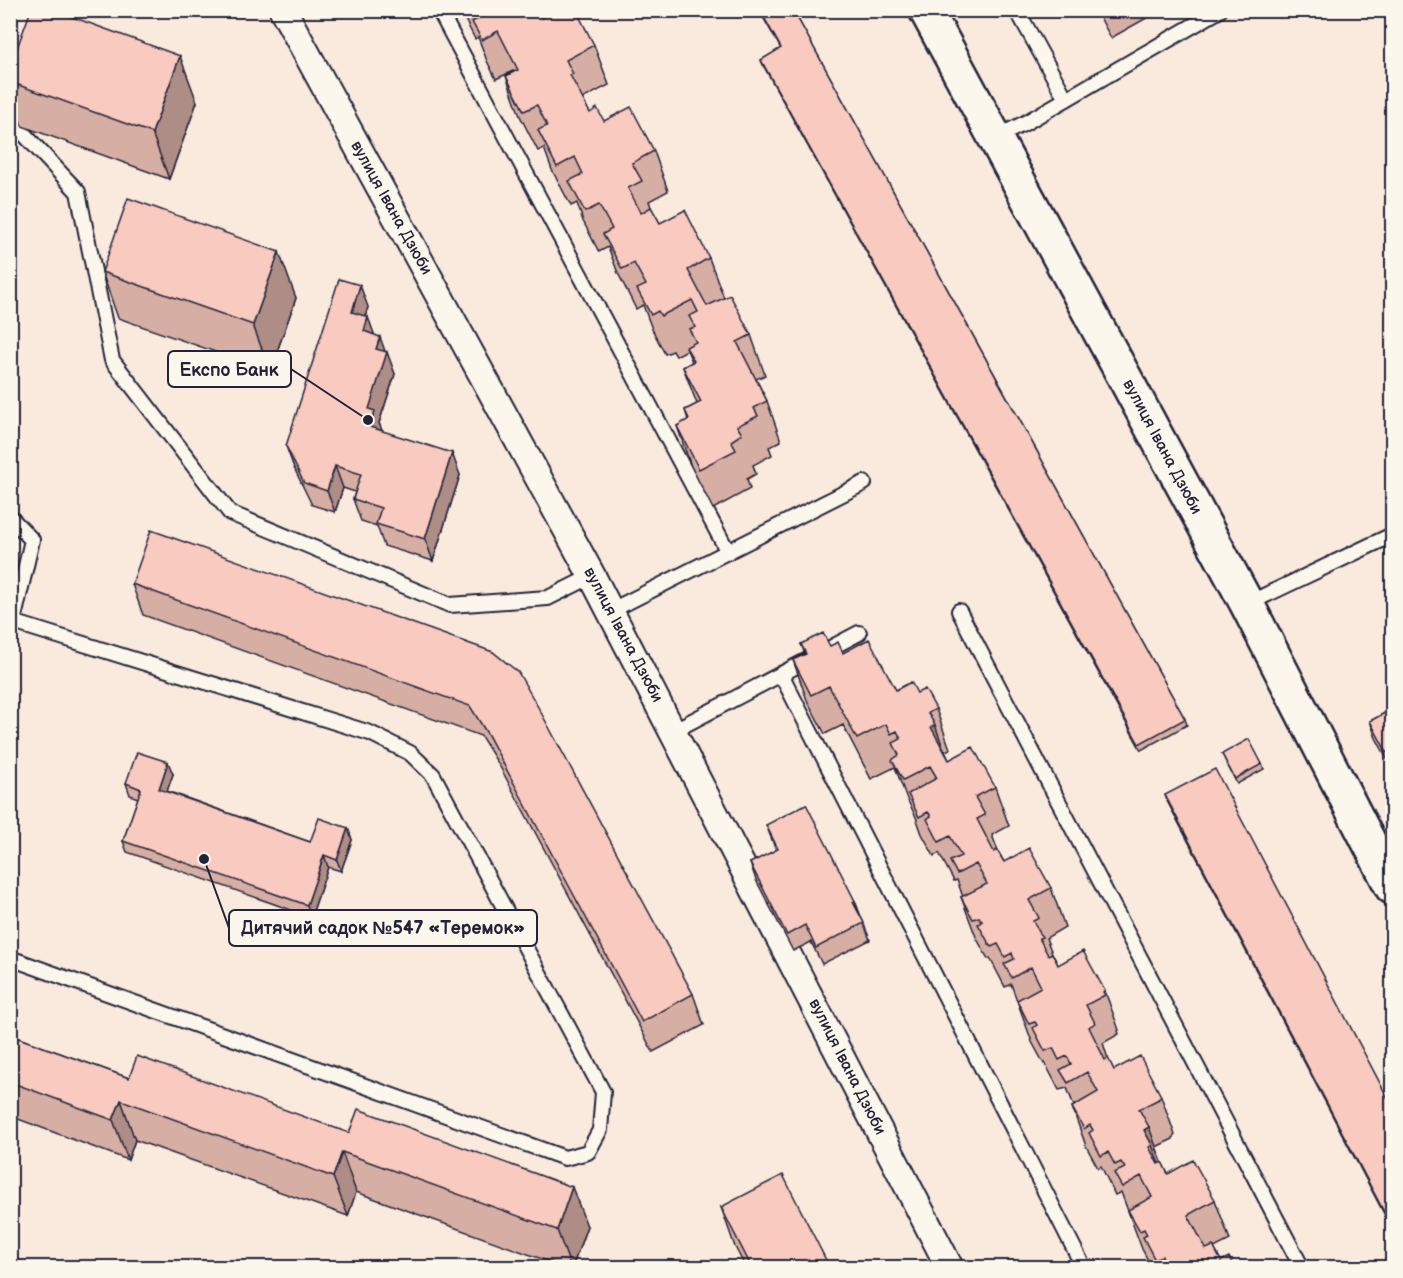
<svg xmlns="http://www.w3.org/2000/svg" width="1403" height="1278" font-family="'Balsamiq Sans',sans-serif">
<rect width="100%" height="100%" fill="#faeade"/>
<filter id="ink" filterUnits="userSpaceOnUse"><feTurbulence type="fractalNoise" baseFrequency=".0167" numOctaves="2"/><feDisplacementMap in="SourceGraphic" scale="12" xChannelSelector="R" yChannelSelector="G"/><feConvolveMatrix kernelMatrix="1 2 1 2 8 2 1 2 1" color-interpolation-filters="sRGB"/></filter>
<g filter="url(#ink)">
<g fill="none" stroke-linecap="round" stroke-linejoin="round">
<!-- lane casing -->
<g stroke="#22223b" stroke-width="18">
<g id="lane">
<polyline points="439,10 728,552"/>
<polyline points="1017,10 1066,99"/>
<polyline points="10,119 78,192 112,360 230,513 450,605 548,598 592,576"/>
<polyline points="995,138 1025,123 1220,10"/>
<polyline points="10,517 32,540 13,622 10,629"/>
<polyline points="1247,604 1392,535"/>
<polyline points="610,611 864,483"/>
<polyline points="959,611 1302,1268"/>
<polyline points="781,674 1084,1268"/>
<polyline points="673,731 859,633"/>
<polyline points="10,958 565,1158 588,1152 600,1130 603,1092 433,775 410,753 370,733 13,622"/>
</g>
</g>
<!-- street casing -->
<g stroke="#22223b" stroke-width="30">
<polyline id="street" points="283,10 592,576 950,1268"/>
</g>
<!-- secondary casing -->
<g stroke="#22223b" stroke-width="38">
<polyline id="secondary" points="926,10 1247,604 1392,887"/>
</g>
<!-- lane -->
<use href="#lane" stroke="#fbf7ec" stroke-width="14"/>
<!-- street -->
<use href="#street" stroke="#fbf7ec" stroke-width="26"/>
<!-- secondary -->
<use href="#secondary" stroke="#fbf7ec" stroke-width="33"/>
</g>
<!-- wall -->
<g fill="#d6aea4" stroke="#22223b" stroke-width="1.5">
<polygon points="460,10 538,10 542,18 594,45 609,85 582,99 590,113 654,151 668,191 649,201 651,207 660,223 709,258 724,298 751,335 765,375 756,379 767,401 781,441 769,447 772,455 753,465 756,474 747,479 750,489 713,509 691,466 677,426 688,420 685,410 697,404 683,367 692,362 687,350 676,356 673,351 665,354 652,329 643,305 636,309 618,273 608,247 599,252 583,221 577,203 571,206 552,170 544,148 538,151 520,116 506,76 514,72 513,71 496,79 487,61 478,37 475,39"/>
<polygon points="759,10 793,10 1185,719 1187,725 1141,750 763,65 761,60 781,49"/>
<polygon points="1096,10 1161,10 1111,38"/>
<polygon points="10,67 197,102 169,179 22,126 10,95"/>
<polygon points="102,272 296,298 270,371 118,318"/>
<polygon points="368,307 365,317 374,335 385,352 395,374 379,423 382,431 460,475 433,561 384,546 377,526 361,521 353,499 355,492 343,488 335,512 312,505 294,468 286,446"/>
<polygon points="132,584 493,652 693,994 704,1025 653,1052 499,765 481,736 143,615"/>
<polygon points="801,644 830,646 843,653 896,690 917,693 936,709 950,749 945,751 949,760 995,787 1009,826 992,835 998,851 1004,862 1051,888 1065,927 1046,938 1052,953 1058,965 1105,991 1119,1030 1118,1031 1119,1034 1103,1043 1108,1059 1114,1070 1161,1096 1175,1135 1173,1137 1173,1139 1156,1147 1162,1162 1168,1174 1215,1200 1230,1240 1214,1248 1221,1261 1234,1268 1152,1268 1142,1249 1121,1192 1115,1195 1101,1166 1098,1168 1086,1146 1072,1107 1074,1106 1067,1088 1059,1090 1045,1063 1044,1064 1032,1042 1011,984 1005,987 993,964 990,958 988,959 976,937 961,897 963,897 957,880 954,881 939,853 934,856 922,834 916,817 907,799 895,767 871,779 843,725 825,734 807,700 793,660 805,654"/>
<polygon points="1392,709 1392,768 1376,738 1370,721"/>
<polygon points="1222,754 1262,764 1264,769 1237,784"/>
<polygon points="173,774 167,791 310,842 348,828 352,840 341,871 328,867 311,917 127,852 123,841 138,798 130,795 126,783"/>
<polygon points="1165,795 1392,1106 1392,1229 1167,801"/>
<polygon points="766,825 855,901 870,940 822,964 811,942 793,951 756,880 750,863 776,850"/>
<polygon points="10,1035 129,1078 587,1226 572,1268 567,1268 356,1192 348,1216 135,1140 128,1160 10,1116"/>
<polygon points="721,1207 830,1268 746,1268 735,1247"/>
</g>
<!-- shaded-wall -->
<g fill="#ae8d86" stroke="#22223b" stroke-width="1.5">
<polygon points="180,56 197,102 169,179 152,133"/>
<polygon points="279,252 296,298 270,371 253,325"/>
<polygon points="360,285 368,307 360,334 352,312"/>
<polygon points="368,317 376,339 364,331"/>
<polygon points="380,337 386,354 387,352 395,374 379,423 383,433 370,427 369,409 376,349"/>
<polygon points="452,453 460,475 433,561 425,539"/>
<polygon points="335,466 343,488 335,512 327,491"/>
<polygon points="935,725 949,764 931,727"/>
<polygon points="168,762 173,774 164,800 159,789"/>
<polygon points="348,828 352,840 341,871 337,860"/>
<polygon points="324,855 328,867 311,917 307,905"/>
<polygon points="855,901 861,918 853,902"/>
<polygon points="121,1100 135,1140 128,1160 113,1120"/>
<polygon points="1149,1127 1163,1166 1160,1168 1152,1145 1144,1130"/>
<polygon points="342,1152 356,1192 348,1216 333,1177"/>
<polygon points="572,1187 587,1226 572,1268 571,1268 557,1230"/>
</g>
<!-- building -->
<g fill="#f9cabf" stroke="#22223b" stroke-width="1.5">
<polygon points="31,10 53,10 180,56 152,133 10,82 10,67"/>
<polygon points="483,10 538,10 542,18 556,10 576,10 594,45 566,60 573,74 570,75 590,113 597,108 604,121 631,107 654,151 632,163 642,181 628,188 641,213 651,207 660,223 685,210 709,258 688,270 707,306 730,295 751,335 737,342 767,401 754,408 758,416 737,426 742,434 731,441 736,450 699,469 677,426 689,419 685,410 701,402 683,367 694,361 686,347 696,342 689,329 695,327 689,316 698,312 692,300 661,316 658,311 651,315 637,289 646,285 634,263 622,269 603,234 612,229 599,205 585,212 569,181 583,174 575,157 557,167 538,130 547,126 537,105 524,111 506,76 518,70 498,31 482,40 472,22 485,15"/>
<polygon points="760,10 793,10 1185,719 1139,744 761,60 781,48"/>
<polygon points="1100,10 1112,10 1103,16"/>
<polygon points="128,198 279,252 253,325 102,272"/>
<polygon points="339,279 360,285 352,312 368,317 364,331 380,337 376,349 387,352 369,409 375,411 370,427 452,453 425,539 376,524 381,508 353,499 361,474 335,466 327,491 304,483 286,446"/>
<polygon points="151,530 493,652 518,672 538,707 693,994 642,1022 488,735 470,706 132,584"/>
<polygon points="823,633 830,646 838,642 843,653 869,639 896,690 911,682 917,693 925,689 936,709 928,713 935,725 931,727 949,760 973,747 995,787 975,797 985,815 977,819 994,852 997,850 1004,862 1029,848 1051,888 1029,900 1039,918 1033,921 1042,937 1039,938 1048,955 1052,953 1058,965 1083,951 1105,991 1103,992 1105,995 1086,1005 1095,1023 1089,1027 1105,1060 1108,1058 1114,1070 1140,1056 1161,1096 1158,1098 1159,1099 1139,1109 1149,1127 1144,1130 1152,1145 1149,1147 1158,1164 1162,1162 1168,1174 1193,1160 1215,1200 1188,1215 1206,1249 1213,1246 1221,1261 1229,1257 1234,1268 1182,1268 1180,1264 1173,1268 1168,1268 1162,1256 1155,1260 1143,1237 1147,1235 1144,1229 1140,1231 1128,1210 1152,1197 1141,1176 1122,1187 1114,1173 1125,1168 1121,1162 1115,1165 1108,1152 1101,1156 1089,1133 1093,1130 1090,1125 1084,1129 1072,1107 1098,1092 1087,1072 1068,1083 1060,1070 1071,1064 1067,1056 1059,1060 1053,1048 1045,1051 1033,1028 1037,1025 1035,1022 1029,1024 1017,1000 1041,987 1031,967 1012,978 1004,964 1014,959 1012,953 1005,957 998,944 991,947 978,924 981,923 980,921 982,921 979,917 973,919 961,897 987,884 976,864 957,874 950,861 961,856 950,836 939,842 927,819 931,816 928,812 919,817 908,794 937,778 930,766 903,780 892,760 899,755 893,743 901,739 897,731 891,734 886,724 857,739 829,686 811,695 793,660 806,654 801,644"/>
<polygon points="1392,709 1392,762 1370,721"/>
<polygon points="1249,739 1262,764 1235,779 1222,754"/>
<polygon points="137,752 168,762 159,789 310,842 319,818 348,828 337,860 324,855 307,905 123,841 141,789 126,783"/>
<polygon points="1215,769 1392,1106 1392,1227 1165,795"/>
<polygon points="806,804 855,901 853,902 864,923 816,948 805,925 787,935 750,863 778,849 766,825"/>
<polygon points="10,1035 129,1078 137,1056 349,1133 358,1109 572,1187 557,1230 342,1152 333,1177 121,1100 113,1120 10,1082"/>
<polygon points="783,1175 830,1268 752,1268 721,1207"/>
</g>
</g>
<g text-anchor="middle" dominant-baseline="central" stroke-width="4.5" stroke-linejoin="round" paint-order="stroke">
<!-- street labels -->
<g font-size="16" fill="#22223b" stroke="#fbf7ec">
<text transform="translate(391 208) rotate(61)">вулиця Івана Дзюби</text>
<text transform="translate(1162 447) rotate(62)">вулиця Івана Дзюби</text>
<text transform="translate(623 635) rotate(62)">вулиця Івана Дзюби</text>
<text transform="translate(847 1067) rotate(63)">вулиця Івана Дзюби</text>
</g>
</g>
<!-- callouts -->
<path fill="none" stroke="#22223b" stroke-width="2" d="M368 420L291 369M204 859L229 928"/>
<g fill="#22223b" stroke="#fbf7ec" stroke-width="2">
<circle cx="368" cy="420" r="6"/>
<circle cx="204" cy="859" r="6"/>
</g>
<g fill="#fbf7ec" stroke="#22223b" stroke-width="2">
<rect x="168" y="351" width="123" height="36" rx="6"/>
<rect x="229" y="910" width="308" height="36" rx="6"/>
</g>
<g font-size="18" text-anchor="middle" font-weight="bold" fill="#22223b">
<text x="229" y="376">Експо Банк</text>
<text x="383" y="934">Дитячий садок №547 «Теремок»</text>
</g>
<!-- margin -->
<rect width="1403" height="1278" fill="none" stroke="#fbf7ec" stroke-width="36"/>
<rect x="18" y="18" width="1367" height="1242" fill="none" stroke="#22223b" stroke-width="2" filter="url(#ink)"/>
</svg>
